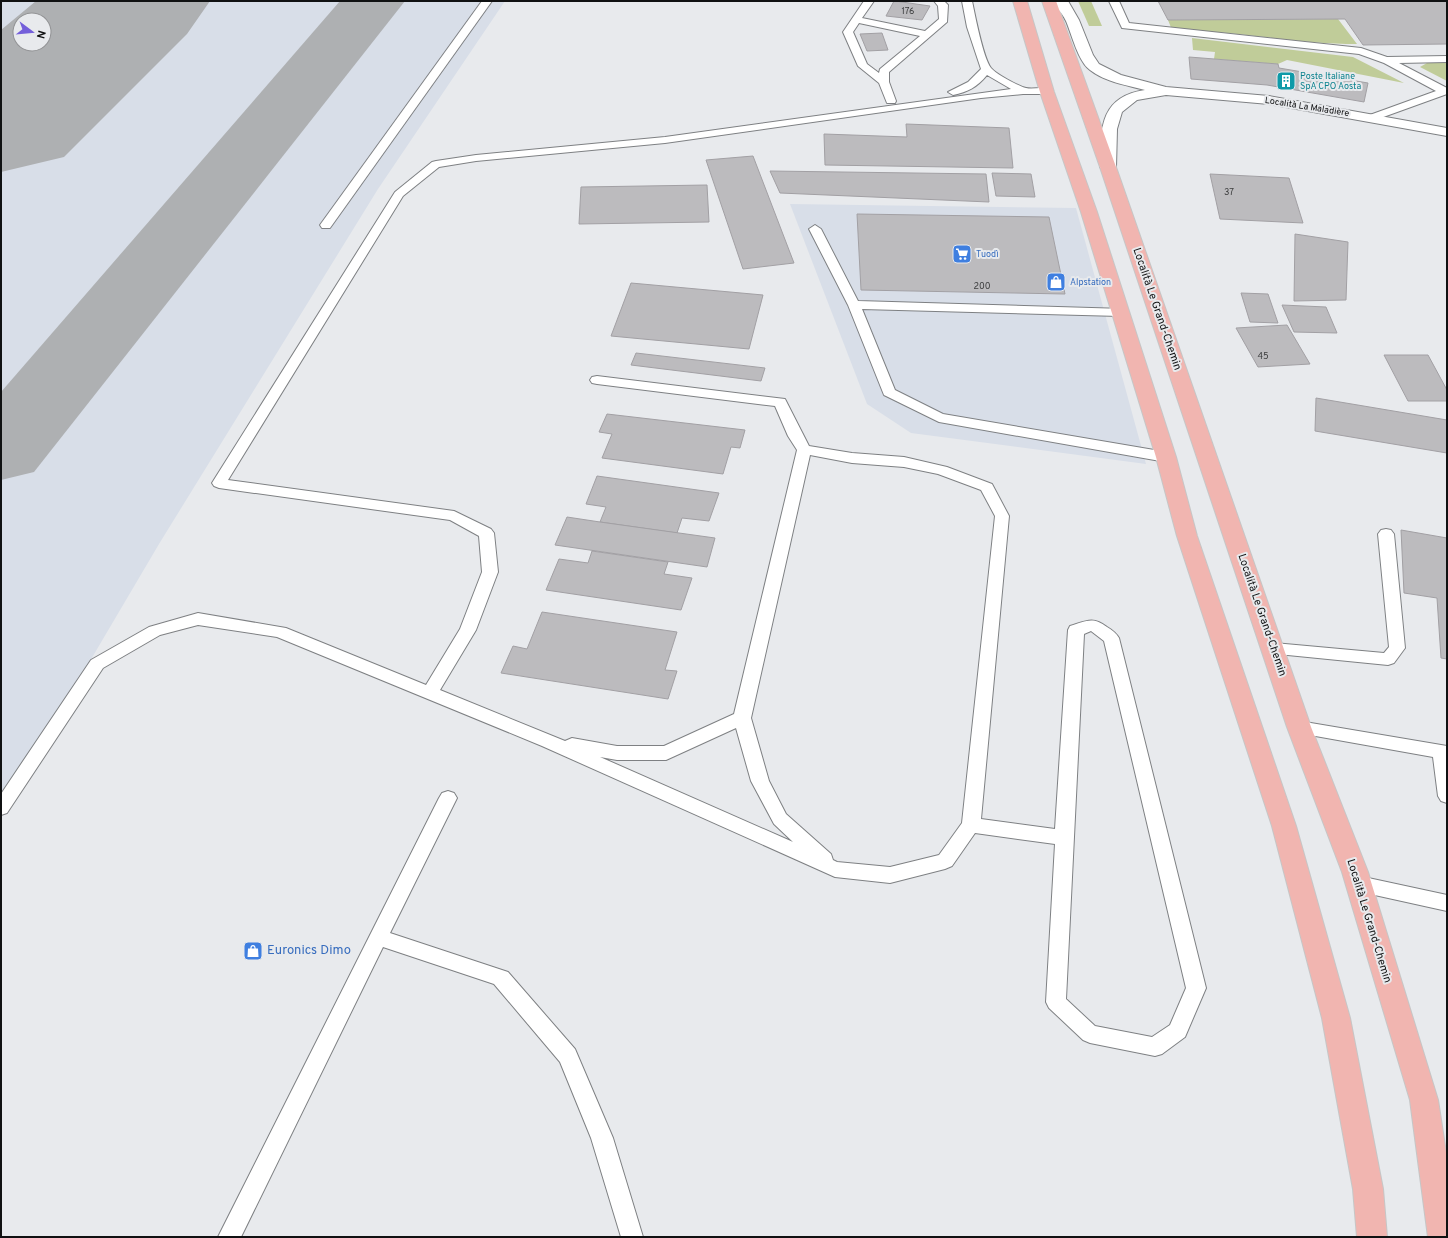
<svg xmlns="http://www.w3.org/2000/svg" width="1448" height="1238" font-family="Overpass,sans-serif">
<rect width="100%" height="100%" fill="#e8eaed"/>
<!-- built -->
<g fill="#d8dee8" fill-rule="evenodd">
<path d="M1 1H505L378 189 159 544 1 812ZM20 20H44V44H20Z"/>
<polygon points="790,204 1076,208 1146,464 911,433 867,404"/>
</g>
<!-- green -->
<g fill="#c0cc99">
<polygon points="1078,1 1091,1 1102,26 1089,26"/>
<path d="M1338 19 1357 44C1295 44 1234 30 1172 30L1168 20Z"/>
<polygon points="1192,38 1353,57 1404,83 1287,60 1278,64 1214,59 1215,52 1193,50"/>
<polygon points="1427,63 1447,63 1447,81 1420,67"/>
</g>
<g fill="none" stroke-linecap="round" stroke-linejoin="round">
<!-- taxiway -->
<polygon fill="#aeb0b2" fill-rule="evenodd" points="340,1 405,1 34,472 1,480 1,392"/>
<!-- runway -->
<path fill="#aeb0b2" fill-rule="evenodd" d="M36 1H210L187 34 64 157 1 172V30ZM20 20H44V44H20Z"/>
</g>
<!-- building -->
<g fill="#bcbbbe" stroke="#a2a0a4">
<polygon points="894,1 895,1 930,6 922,20 886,16"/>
<polygon points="1158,1 1447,1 1447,44 1363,45 1345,19 1168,20"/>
<polygon points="882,33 888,50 867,51 860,34"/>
<polygon points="1189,57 1278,64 1279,68 1368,83 1364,102 1267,85 1191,79"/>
<polygon points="906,124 1009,128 1013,168 825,165 824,134 907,137"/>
<polygon points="753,156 794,263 743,269 706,160"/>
<polygon points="770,171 986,174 989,202 780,193"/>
<polygon points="992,173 1031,174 1035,197 996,196"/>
<polygon points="1210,174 1289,178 1303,223 1220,219"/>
<polygon points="707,185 709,222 579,224 581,187"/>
<polygon points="857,214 1049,217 1065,294 861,290"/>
<polygon points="1295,234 1348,242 1346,300 1294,301"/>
<polygon points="631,283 763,295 749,349 611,336"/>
<polygon points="1241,293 1268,294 1278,323 1250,322"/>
<polygon points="1282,305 1326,307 1337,333 1294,332"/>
<polygon points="1287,325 1310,364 1258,367 1236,328"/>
<polygon points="636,353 765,368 761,381 631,365"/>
<polygon points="1384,355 1428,355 1447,390 1447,401 1408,401"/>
<polygon points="1316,398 1447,420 1447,453 1315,431"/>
<polygon points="607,414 745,430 740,448 731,447 723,474 602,458 612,434 599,432"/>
<polygon points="597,476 719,493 709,521 682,518 677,533 600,522 606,507 586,504"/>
<polygon points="567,517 600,522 715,538 707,567 555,545"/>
<polygon points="1401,530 1447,538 1447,659 1441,658 1437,598 1404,593"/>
<polygon points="592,551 668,562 664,574 692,578 681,610 546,590 559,559 588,563"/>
<polygon points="542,612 677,632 665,670 677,671 668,699 501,673 513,646 527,649"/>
</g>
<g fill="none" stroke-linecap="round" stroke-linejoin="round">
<!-- service casing -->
<g stroke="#7e8083" stroke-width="2">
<g id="service">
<polygon points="482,1 492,1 330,228 322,228 320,225"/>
<path d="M864 1H874L862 18 925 31 939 19 938 6 934 1H944L948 5 947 22 889 72V82L896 101 895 103H887L879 83 858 66 843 32ZM859 23 920 36 880 69 879 73 867 64 853 32Z"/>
<path d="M962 1H972C975 15 983 58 991 68 996 74 1018 86 1026 88 1034 90 1047 85 1052 92L1051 94H1023L981 98 665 143 476 161 439 167 403 196 228 480 454 511 491 529 494 533 498 572 476 630 440 690 565 741 572 738 617 746H664L734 714 797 450 788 436 775 406 597 384 592 383 590 380 592 377 597 376 785 399 809 446 852 453 904 457 947 467 992 484 1009 516 981 819 1055 829 1068 630 1070 626C1086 621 1093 616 1107 627 1112 630 1116 633 1119 638L1206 988 1185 1037 1162 1054 1155 1056 1090 1043 1083 1040 1049 1008 1046 1002 1055 844 975 833 952 866 945 869 890 883 835 877 542 746 277 637 198 625 160 635 103 668 7 813 1 815V794L91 660 149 627 198 613 286 628 426 685 460 629 482 572 479 536 450 520 219 488 214 486 212 483 395 192 432 162 436 161 476 155 665 137 1011 89 987 75C977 87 968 92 953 95L948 92 968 82 981 69 967 27ZM810 455 852 463 904 467 938 474 981 490 995 516 962 823 939 855 890 867 837 862 833 860 831 854 786 814 769 781 751 718ZM1091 631 1104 641 1186 988 1170 1025 1152 1037 1095 1026 1066 999 1084 634ZM736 728 751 781 774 824 793 842 600 757 617 760H666Z"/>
<polygon points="1109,1 1119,1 1129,23 1361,48 1387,57 1447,56 1447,62 1399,63 1447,88 1447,94 1375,120 1367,120 1366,118 1367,116 1436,91 1384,63 1359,54 1122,28"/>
<polygon points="815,225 821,229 858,301 1125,309 1126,312 1120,316 862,309 895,390 943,414 1166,452 1171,454 1173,457 1171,460 1166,462 939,422 884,395 848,305 809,229"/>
<polygon points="1386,529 1391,530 1394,534 1405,648 1394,663 1388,665 1268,653 1266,649 1268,645 1274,643 1384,653 1389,647 1378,534 1381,530"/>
<polygon points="1299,721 1447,746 1447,803 1441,801 1438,796 1433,757 1293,732 1290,727 1293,722"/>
<polygon points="448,791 454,793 457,798 390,933 508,972 575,1049 613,1138 643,1237 621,1237 591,1138 560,1062 494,984 383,947 241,1237 218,1237 439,798 442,793"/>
<polygon points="1359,876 1447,895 1447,911 1352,890 1350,884 1352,878"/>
</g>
</g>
<!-- minor casing -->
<g stroke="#7e8083" stroke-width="2">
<path id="minor" d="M1051 1H1068L1079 20 1093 55 1099 64 1121 75 1166 87 1269 96 1447 128V136L1269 104 1166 95 1137 100 1122 112 1117 129 1116 167 1113 170H1103L1100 167C1101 129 1099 97 1145 90 1127 85 1105 82 1090 70 1078 61 1072 35 1066 21 1061 11 1057 8 1051 1Z"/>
</g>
<!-- primary casing -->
<g stroke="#c6c6c6" stroke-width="2">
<g id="primary">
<polygon points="1013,1 1027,1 1054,92 1097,212 1176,457 1197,536 1296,826 1350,1018 1383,1189 1387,1237 1357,1237 1353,1189 1322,1018 1272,826 1177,536 1156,457 1081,212 1040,92"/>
<polygon points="1042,1 1056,1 1116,167 1311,727 1368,872 1438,1100 1447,1159 1447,1237 1428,1237 1410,1100 1342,872 1287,727 1100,167"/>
</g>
</g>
<!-- service -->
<use href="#service" fill="#fff" fill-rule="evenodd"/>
<!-- minor -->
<use href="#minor" fill="#fff" fill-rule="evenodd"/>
<!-- primary -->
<use href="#primary" fill="#f1b5b0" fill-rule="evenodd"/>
</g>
<!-- icons -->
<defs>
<g id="building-square" transform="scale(1)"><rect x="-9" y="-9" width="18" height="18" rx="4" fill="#0f9aa8" stroke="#e8eaed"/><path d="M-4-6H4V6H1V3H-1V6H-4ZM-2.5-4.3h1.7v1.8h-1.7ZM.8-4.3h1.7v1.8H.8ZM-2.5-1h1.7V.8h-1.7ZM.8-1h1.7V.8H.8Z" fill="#fff"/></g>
<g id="supermarket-square" transform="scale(1)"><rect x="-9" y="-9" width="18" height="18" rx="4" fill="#3f7fe0" stroke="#e8eaed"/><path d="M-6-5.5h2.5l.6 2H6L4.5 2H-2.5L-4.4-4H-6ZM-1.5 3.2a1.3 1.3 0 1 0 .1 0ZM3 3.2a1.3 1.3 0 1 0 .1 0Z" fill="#fff"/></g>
<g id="shop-square" transform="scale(1)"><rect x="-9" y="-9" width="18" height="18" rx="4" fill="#3f7fe0" stroke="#e8eaed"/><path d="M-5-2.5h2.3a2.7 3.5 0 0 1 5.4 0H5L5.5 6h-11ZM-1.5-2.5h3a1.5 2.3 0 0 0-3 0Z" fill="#fff"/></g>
</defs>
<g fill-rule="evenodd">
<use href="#building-square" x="1286" y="81"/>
<use href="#supermarket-square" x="962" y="254"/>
<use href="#shop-square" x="1056" y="282"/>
<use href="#shop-square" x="253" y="951"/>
</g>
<g text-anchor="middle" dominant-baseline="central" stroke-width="4" stroke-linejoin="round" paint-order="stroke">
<!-- number labels -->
<g font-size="9" fill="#3b3c3d">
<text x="908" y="11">176</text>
<text x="1229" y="192">37</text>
<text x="982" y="286">200</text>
<text x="1263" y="356">45</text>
</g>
<!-- far-culture labels -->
<g font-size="9" fill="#0d838f" stroke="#e8eaed" text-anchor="start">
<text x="1300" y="76">Poste Italiane<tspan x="1300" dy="10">SpA CPO Aosta</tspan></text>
</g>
<!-- far-street labels -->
<g font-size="9" fill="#101112" stroke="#e8eaed">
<text transform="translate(1307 107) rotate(9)">Località La Maladière</text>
</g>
<!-- far-shop labels -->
<g font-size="9" fill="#366cbe" stroke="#e8eaed" text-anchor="start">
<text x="976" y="254">Tuodì</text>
<text x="1070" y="282">Alpstation</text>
</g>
<!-- street labels -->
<g font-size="11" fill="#101112" stroke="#e8eaed">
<text transform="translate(1157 309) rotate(71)">Località Le Grand-Chemin</text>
<text transform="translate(1262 615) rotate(71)">Località Le Grand-Chemin</text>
<text transform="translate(1369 921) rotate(73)">Località Le Grand-Chemin</text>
</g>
<!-- near-shop labels -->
<g font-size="13" fill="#366cbe" stroke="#e8eaed" text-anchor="start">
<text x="267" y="951">Euronics Dimo</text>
</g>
</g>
<!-- border -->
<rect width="1448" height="1238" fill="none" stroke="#101112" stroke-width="4"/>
<!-- north arrow -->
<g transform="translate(32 32) rotate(106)"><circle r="19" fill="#e8eaed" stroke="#929395"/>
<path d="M0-3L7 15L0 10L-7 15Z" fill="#745fda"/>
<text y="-6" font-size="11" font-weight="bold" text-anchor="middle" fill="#101112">N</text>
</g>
</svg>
